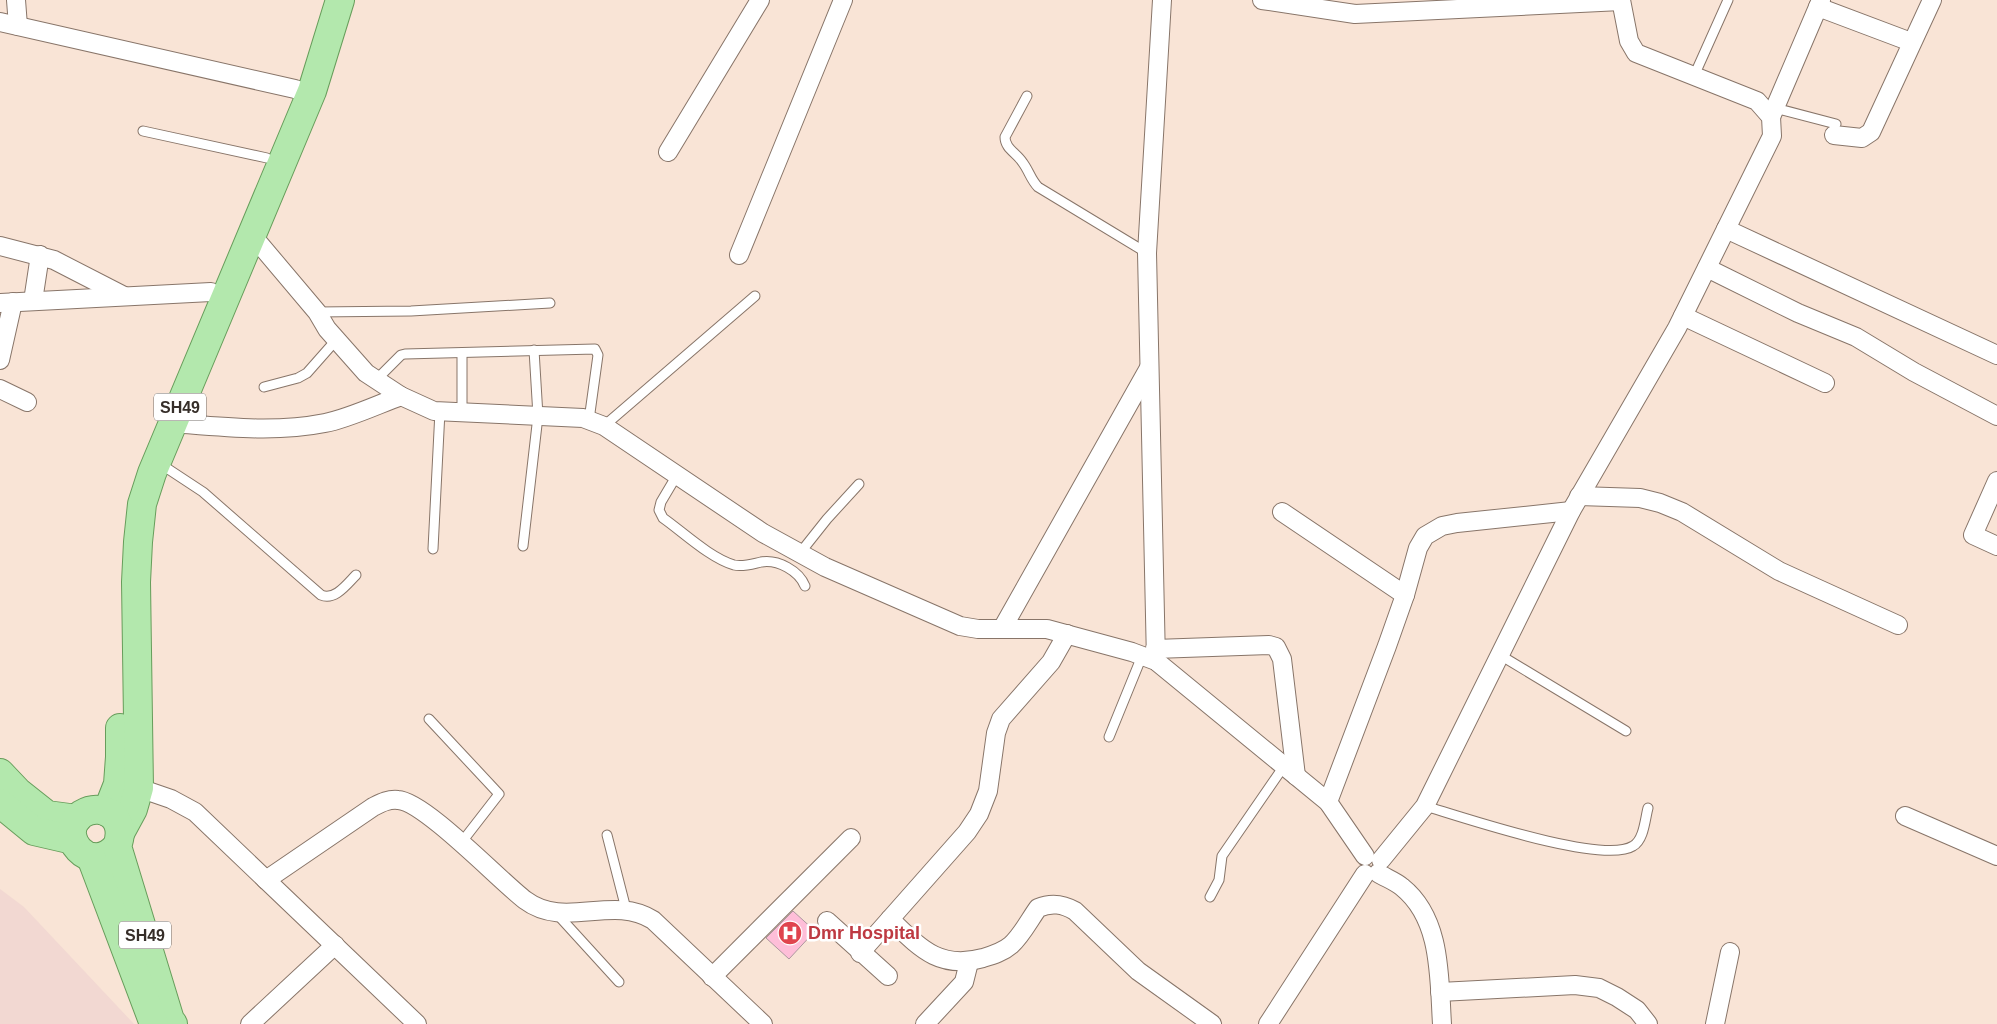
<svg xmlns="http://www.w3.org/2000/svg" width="1997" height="1024" font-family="Helvetica,sans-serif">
<rect width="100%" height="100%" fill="#f9e4d6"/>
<!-- industrial -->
<polygon fill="#f2d8d2" points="0,889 24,907 134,1024 0,1024"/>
<!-- building -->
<polygon fill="#febed8" stroke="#ad979f" points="793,911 815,931 789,959 766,938"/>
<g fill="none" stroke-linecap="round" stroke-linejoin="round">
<!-- lane casing -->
<g stroke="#887569" stroke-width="11">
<g id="lane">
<polyline points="1694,76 1728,0"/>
<path d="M1027 96 1005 137C1005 149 1017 153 1023 163 1029 171 1031 180 1038 187L1147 253"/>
<polyline points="1775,108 1836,124"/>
<polyline points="143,131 267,158"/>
<polyline points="317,312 411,311 550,303"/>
<polyline points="462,353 462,412"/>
<polyline points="376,380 401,355 405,354 595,349 598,355 589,420"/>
<polyline points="264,387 298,378 307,373 337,339"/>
<polyline points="604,426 755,296"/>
<path d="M159 463 203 492 321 595C335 601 347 584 356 575"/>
<path d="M677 475 661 502 659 510 663 518C683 532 710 558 734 565 743 567 752 564 761 562 778 559 799 571 805 586"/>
<polyline points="523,546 538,416 534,350"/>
<polyline points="433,549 440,411"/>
<polyline points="800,553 827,519 859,484"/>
<polyline points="1500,655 1626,731"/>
<polyline points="429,719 499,794 461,843"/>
<polyline points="1109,737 1142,656"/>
<path d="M1425 806C1462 817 1603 865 1633 846 1644 840 1645 819 1648 808"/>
<polyline points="607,835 626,909"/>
<polyline points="1210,897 1219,880 1222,856 1284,766"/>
<polyline points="557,914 619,982"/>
</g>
</g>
<!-- street casing -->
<g stroke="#887569" stroke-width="20">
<g id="street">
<polyline points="16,0 18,26"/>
<polyline points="1262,0 1355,14 1621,1"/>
<polyline points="1818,7 1911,42"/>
<polyline points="0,22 295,89 311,95"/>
<polyline points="1771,117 1821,0"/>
<polyline points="1834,135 1862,138 1871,132 1932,0"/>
<polyline points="668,152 760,0"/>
<polyline points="1726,229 1997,355"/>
<polyline points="252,235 317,312 327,329 366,373 401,396 434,411 583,418 604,426 763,533 825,567 960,626 978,629 1047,629 1132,652 1156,661 1328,802 1365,856"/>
<polyline points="0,246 54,260 124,296"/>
<polyline points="739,255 843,0"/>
<polyline points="1707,268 1798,313 1856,337 1914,372 1997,416"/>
<polyline points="33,301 40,255"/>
<polyline points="0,303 211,292"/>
<polyline points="1683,316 1825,383"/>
<polyline points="0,360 13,302"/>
<polyline points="0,389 27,402"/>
<path d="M173 423C223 427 275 433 325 423 347 419 379 404 401 396"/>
<polyline points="1997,481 1973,535 1997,546"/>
<polyline points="1579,496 1640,498 1660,503 1682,512 1779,571 1898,625"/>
<polyline points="1282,512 1405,595"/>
<polyline points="1002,629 1149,368"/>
<polyline points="1155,649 1269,645 1276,647 1282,659 1296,776"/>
<polyline points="1156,661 1147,253 1162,0"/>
<polyline points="139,788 171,799 195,812 417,1024"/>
<polyline points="1328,802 1387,646 1405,595 1418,548 1425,536 1442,526 1457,523 1571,511"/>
<polyline points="1905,816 1997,856"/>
<polyline points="1381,860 1425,806 1571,511 1677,328 1772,136 1771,117 1757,101 1636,53 1629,41 1621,0"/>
<path d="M1378 873C1386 878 1395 881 1402 887 1442 919 1439 978 1442 1024"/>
<path d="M266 880 373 807C381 803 388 799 398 800 424 801 500 881 525 900 565 930 612 894 653 920L763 1024"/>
<path d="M890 919C920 948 939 970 983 958 993 955 1003 952 1011 945 1022 935 1030 919 1038 908 1052 902 1063 904 1075 911L1138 971 1212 1024"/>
<polyline points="827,921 888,976"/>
<polyline points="860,953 967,832 979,814 988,791 996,733 1001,719 1051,662 1067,634"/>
<polyline points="712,977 851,838"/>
<polyline points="1440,992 1575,985 1599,988 1617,997 1637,1010 1648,1024"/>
<polyline points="250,1024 335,945"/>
<polyline points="925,1024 964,982 969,962"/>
<polyline points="1268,1024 1365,874"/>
<polyline points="1715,1024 1730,952"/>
</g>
</g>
<!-- primary casing -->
<g stroke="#679d5b" stroke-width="30">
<g id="primary">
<polyline points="0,773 18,792 47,815 77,819"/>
<polyline points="0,803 34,831 73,840"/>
<polyline points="107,812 118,784 120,757 120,728"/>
<polyline points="120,833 133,809 139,788 136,582 138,542 142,504 152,473 312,91 340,0"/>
<path d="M117 846C90 878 54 834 82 814 87 811 94 809 100 810 119 813 123 831 117 846L170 1020 173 1024"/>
<polyline points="91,857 154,1024"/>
</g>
</g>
<!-- lane -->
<use href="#lane" stroke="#fff" stroke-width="9"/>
<!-- street -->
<use href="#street" stroke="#fff" stroke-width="18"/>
<!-- primary -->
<use href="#primary" stroke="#b3e8ad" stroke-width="28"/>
</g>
<!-- icons -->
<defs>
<g id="hospital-disc" transform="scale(1.25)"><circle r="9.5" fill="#e0444e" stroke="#fff"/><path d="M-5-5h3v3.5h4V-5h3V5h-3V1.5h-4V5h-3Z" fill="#fff"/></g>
</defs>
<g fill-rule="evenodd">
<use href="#hospital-disc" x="790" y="933"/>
</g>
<g text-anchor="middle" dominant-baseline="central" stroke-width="5" stroke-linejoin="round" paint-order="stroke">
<!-- shield labels -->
<g fill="#fff" stroke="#726d69" stroke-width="1">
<rect x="154" y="393.5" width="52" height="27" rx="4"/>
<rect x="119" y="921.5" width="52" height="27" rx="4"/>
</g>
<g font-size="16" font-weight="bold" fill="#362e29">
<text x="180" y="407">SH49</text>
<text x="145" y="935">SH49</text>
</g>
<!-- health labels -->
<g font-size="18" font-weight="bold" fill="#be3a42" stroke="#fff" text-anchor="start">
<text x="808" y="933">Dmr Hospital</text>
</g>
</g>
</svg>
